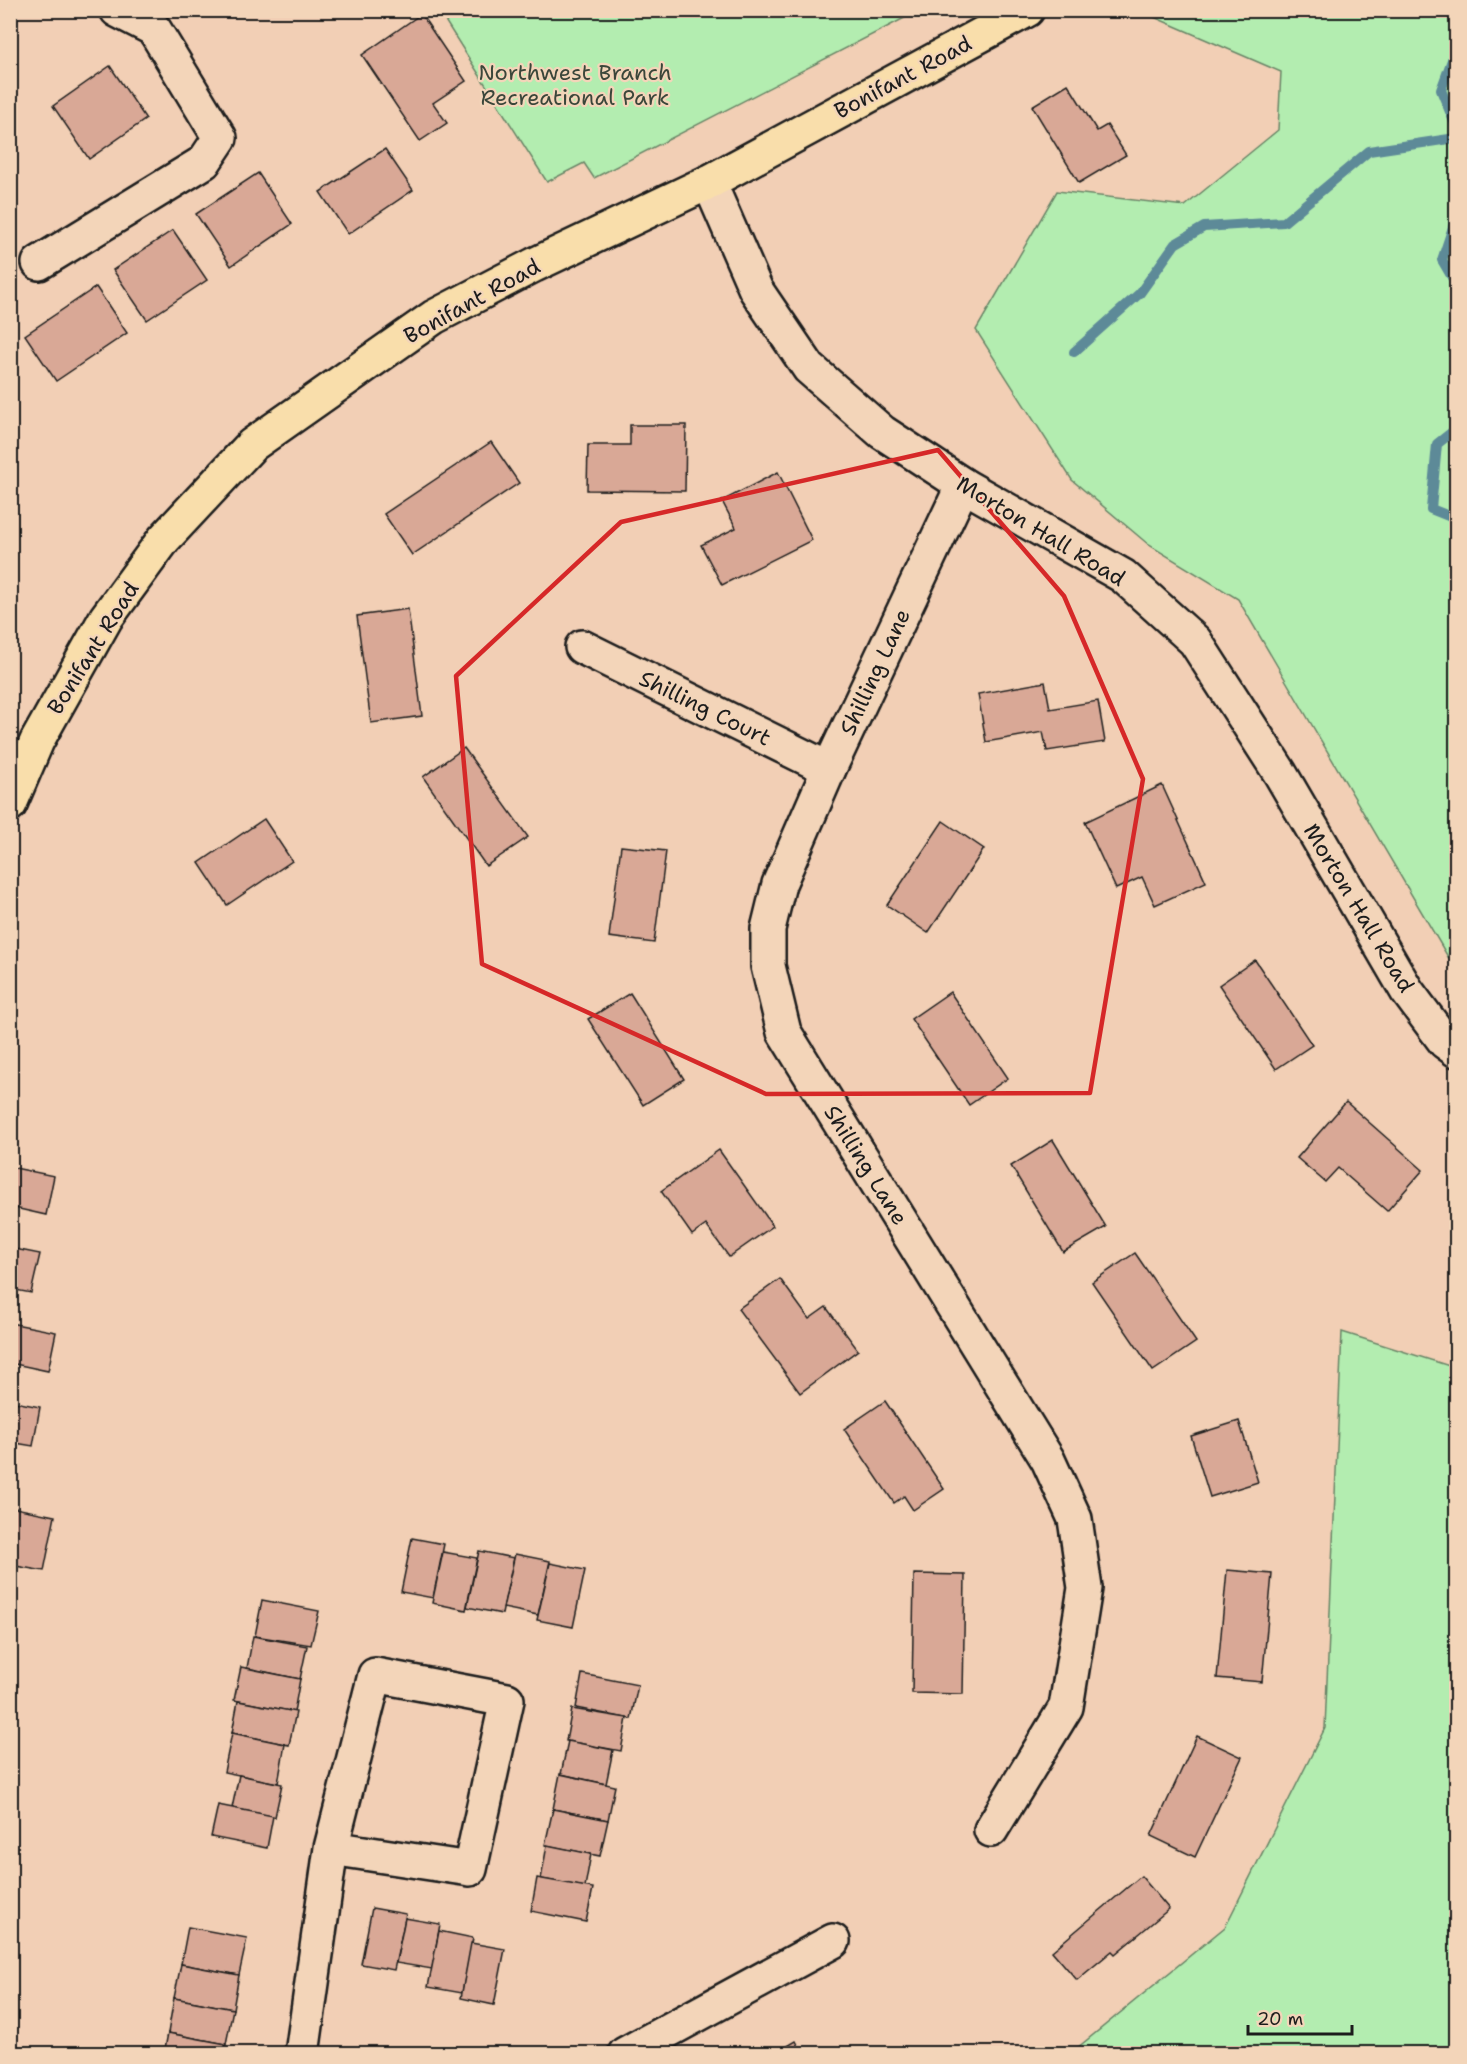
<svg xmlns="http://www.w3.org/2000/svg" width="1467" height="2064" font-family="'Shantell Sans',sans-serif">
<rect width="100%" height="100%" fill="#f2cfb5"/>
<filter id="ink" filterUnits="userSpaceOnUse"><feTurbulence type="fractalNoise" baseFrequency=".0167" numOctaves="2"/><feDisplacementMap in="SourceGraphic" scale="12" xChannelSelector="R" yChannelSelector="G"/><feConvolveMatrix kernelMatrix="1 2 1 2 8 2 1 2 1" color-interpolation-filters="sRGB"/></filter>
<g filter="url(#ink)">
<!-- green -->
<g fill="#b3edb0" stroke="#688466" stroke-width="1.5">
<polygon points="439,11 918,11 594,178 584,163 547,182"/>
<polygon points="1140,11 1456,11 1456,963 1448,957 1238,599 1149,545 1072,480 976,330 1057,191 1185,206 1278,130 1281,72"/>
<polygon points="1342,1332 1456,1368 1456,2053 1071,2053 1225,1927 1325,1728"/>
</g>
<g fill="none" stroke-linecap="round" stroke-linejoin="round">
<!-- stream -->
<g stroke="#5d8a98" stroke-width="10">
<polyline points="1456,49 1441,90 1456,126"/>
<polyline points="1456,218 1442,260 1456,284"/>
<polyline points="1074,352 1140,293 1175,244 1204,227 1284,222 1369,151 1456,138"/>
<polyline points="1456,429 1437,444 1431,509 1456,519"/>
</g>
</g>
<!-- building -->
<g fill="#d9a896" stroke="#1c1c1c" stroke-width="1.5">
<polygon points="421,14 466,81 433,103 447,123 420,141 362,55"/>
<polygon points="110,66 146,119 89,159 53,106"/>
<polygon points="1068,84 1097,131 1107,125 1126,155 1079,183 1032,106"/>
<polygon points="385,149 413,190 348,234 320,192"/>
<polygon points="258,173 292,224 231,266 196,214"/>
<polygon points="173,230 207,280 147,320 113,270"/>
<polygon points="96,287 127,333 56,381 25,335"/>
<polygon points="630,425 686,425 685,491 587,490 588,445 630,445"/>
<polygon points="491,442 519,483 412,555 384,514"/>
<polygon points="778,472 812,540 722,585 701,545 736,528 722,501"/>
<polygon points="408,609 422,716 371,723 357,616"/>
<polygon points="1045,682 1050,709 1098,701 1105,742 1047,751 1043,732 986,742 978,694"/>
<polygon points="464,748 528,837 486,866 423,777"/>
<polygon points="1162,785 1206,882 1155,905 1142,877 1116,889 1085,822"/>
<polygon points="264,819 292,861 227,905 199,863"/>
<polygon points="943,821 984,849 928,933 887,905"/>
<polygon points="621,846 666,851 654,943 609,937"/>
<polygon points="1255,960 1312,1045 1276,1069 1219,985"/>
<polygon points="950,992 1008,1078 969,1105 911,1019"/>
<polygon points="630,993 684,1079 643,1105 588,1019"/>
<polygon points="1346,1102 1423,1170 1387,1211 1338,1168 1325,1182 1297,1158"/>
<polygon points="1053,1140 1106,1227 1063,1252 1011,1166"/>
<polygon points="719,1150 773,1226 729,1257 706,1225 692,1235 661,1191"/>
<polygon points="10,1167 54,1176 46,1215 10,1207"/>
<polygon points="10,1248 40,1254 31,1293 10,1289"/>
<polygon points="1135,1253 1196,1342 1153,1371 1092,1282"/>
<polygon points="780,1279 809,1319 826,1307 858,1350 800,1393 738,1309"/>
<polygon points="10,1323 56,1332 48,1371 10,1363"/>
<polygon points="10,1401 40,1407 33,1446 10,1442"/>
<polygon points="885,1401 944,1489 913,1510 904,1496 894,1503 844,1429"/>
<polygon points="1239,1421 1258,1482 1210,1497 1191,1436"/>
<polygon points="10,1507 55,1516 44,1571 10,1565"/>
<polygon points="412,1538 444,1544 433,1598 401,1592"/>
<polygon points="479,1551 514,1558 502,1614 467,1607"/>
<polygon points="443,1552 477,1558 466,1610 432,1603"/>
<polygon points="515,1554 550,1561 538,1615 503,1608"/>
<polygon points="550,1563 585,1570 573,1627 537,1620"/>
<polygon points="1227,1570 1272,1574 1262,1682 1217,1678"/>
<polygon points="914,1574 965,1575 963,1694 912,1693"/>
<polygon points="262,1600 319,1611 311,1645 255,1636"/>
<polygon points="253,1636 307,1646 300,1679 247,1668"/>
<polygon points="241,1667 300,1679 294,1712 234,1700"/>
<polygon points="582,1674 638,1685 631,1719 576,1708"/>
<polygon points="238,1701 296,1712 289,1745 232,1733"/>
<polygon points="572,1709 627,1718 621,1751 566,1741"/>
<polygon points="232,1733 285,1744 278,1783 224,1772"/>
<polygon points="1197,1736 1242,1757 1195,1857 1151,1836"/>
<polygon points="568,1741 613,1750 606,1784 561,1774"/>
<polygon points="560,1774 615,1786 608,1820 553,1809"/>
<polygon points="239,1775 282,1784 275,1817 232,1808"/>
<polygon points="218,1805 273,1816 267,1848 211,1837"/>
<polygon points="553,1809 608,1820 600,1856 545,1845"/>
<polygon points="547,1845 591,1854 585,1887 541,1879"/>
<polygon points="1141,1876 1169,1909 1115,1954 1112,1951 1077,1980 1052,1951"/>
<polygon points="537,1878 593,1888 586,1922 531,1911"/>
<polygon points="372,1908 406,1914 394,1970 361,1964"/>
<polygon points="405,1918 440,1924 432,1969 396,1963"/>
<polygon points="188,1927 247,1938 239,1975 181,1964"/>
<polygon points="439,1931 473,1938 462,1993 428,1987"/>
<polygon points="471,1943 505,1949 494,2005 461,1998"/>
<polygon points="181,1964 239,1975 233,2009 174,1998"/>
<polygon points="174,1998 233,2009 226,2044 168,2033"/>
<polygon points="168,2033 226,2044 225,2054 164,2054"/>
<polygon points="796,2041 803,2054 774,2054"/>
</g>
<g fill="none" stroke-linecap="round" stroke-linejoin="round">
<!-- minor casing -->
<g stroke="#1c1c1c" stroke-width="38">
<g id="minor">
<polyline points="709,182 756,290 809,368 882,432 963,485 1123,576 1195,641 1280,773 1407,991 1445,1042 1456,1050"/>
<polyline points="39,263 204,162 220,138 154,29 117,10"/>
<polyline points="963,485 829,769 779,884 768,929 768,966 784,1032 1048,1460 1075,1519 1085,1588 1066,1707 991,1830"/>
<polyline points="582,647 829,769"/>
<polyline points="302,2054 331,1848 375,1675 507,1700 470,1869 331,1848"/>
<polyline points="625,2054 833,1941"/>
</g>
</g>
<!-- major casing -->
<g stroke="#1c1c1c" stroke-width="38">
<polyline id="major" points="10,804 37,741 106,618 164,539 252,445 434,317 534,265 709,182 1027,10"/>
</g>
<!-- minor -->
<use href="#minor" stroke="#f3d5b9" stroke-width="33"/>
<!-- major -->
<use href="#major" stroke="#f9deab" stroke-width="33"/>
</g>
</g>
<!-- marked area -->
<path fill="none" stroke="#d62828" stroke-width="4.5" stroke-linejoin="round" d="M938 450 1064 596 1143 779 1090 1093 766 1094 482 964 456 676 621 522Z"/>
<g text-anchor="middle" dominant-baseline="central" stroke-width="4.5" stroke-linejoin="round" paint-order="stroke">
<!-- park labels -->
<g font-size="22" fill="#3a463a" stroke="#f3d5b9">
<text x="575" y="72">Northwest Branch<tspan x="575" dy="25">Recreational Park</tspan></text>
</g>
<!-- street labels -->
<g font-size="22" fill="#1c1c1c" stroke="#f3d5b9">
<text transform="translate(903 77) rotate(-28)">Bonifant Road</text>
<text transform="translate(472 301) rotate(-29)">Bonifant Road</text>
<text transform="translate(1041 531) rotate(31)">Morton Hall Road</text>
<text transform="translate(93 648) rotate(-58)">Bonifant Road</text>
<text transform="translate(875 672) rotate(-65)">Shilling Lane</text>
<text transform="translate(705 708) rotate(26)">Shilling Court</text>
<text transform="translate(1359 908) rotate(59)">Morton Hall Road</text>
<text transform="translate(866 1165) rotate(58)">Shilling Lane</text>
</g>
</g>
<!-- margin -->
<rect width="1467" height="2064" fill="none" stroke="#f3d5b9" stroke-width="36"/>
<rect x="18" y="18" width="1431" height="2028" fill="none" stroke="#1c1c1c" stroke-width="2" filter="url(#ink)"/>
<!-- scale -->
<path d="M1248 2025v9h104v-9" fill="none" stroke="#1c1c1c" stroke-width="3"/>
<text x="1257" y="2025" font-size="18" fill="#1c1c1c" stroke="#f3d5b9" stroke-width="4.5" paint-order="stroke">20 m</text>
</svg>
